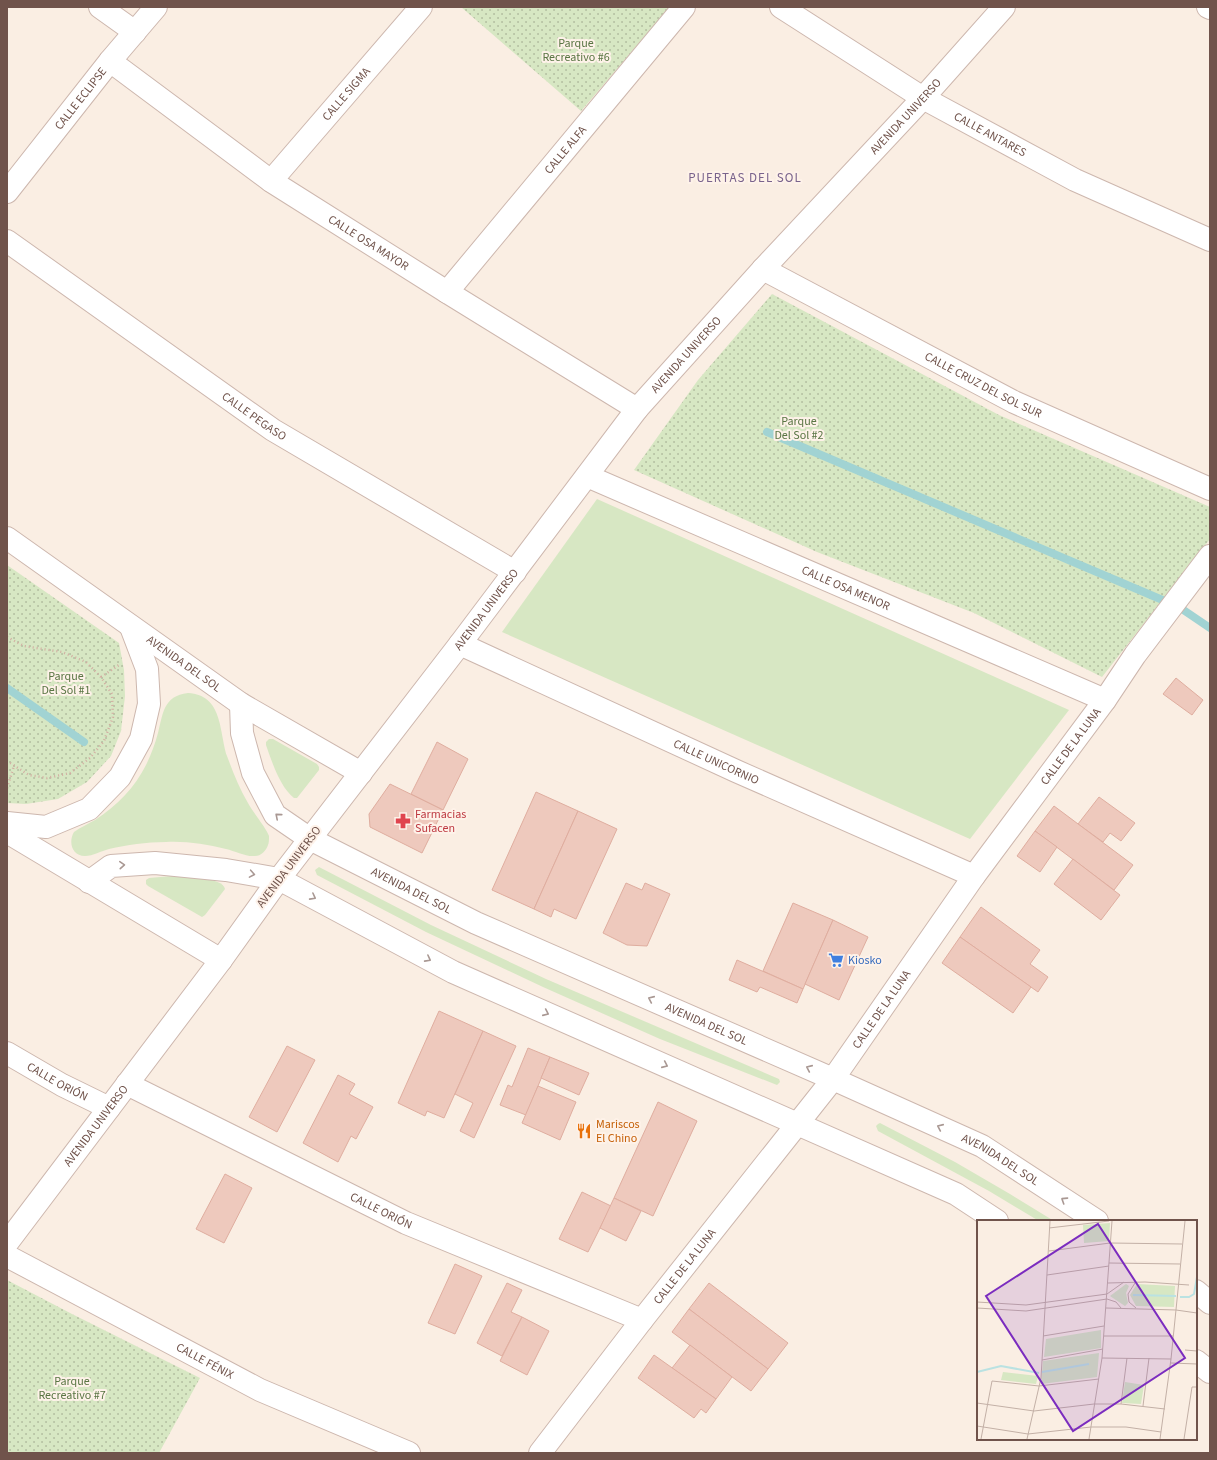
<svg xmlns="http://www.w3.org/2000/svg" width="1217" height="1460" font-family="'Source Sans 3',sans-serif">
<defs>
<pattern id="park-dots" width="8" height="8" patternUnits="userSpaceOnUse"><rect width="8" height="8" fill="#d7e7c3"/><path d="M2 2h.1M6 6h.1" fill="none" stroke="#b3bea0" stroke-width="1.8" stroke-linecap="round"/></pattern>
</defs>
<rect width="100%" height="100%" fill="#faeee3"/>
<!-- grass -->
<g fill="#d7e7c3">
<polygon points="597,499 1069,710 970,839 502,632"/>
<path d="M188 693C223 695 219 731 227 756 233 772 239 788 248 803 252 811 267 829 269 836 269 839 269 843 268 845 266 851 261 856 255 856 246 857 235 851 226 849 206 844 186 841 166 842 146 842 127 845 109 849 101 851 93 856 85 856 72 856 68 842 74 832 81 827 88 824 95 820 117 806 135 787 146 765 151 755 155 744 158 733 163 714 163 696 188 693Z"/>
<path d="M269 739H273L317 764 319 767V770L297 798H294C280 787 272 762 266 745V742Z"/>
<polygon points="319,867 431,925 546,979 779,1079 780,1082 777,1085 660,1039 543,987 426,932 317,875 315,870"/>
<path d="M172 876C183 876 223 877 225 889L205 915 202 917 148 886 146 884V880L149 878Z"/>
<polygon points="880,1123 955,1162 1010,1194 1054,1221 1039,1221 989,1191 878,1131 876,1126 878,1124"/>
</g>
<!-- park -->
<g fill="url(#park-dots)">
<polygon points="461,7 670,7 581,111"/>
<polygon points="772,294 999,415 1210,507 1210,539 1102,677 974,613 817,552 634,470 698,380"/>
<polygon points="7,565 119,643 124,670 125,696 121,731 111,756 87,782 58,799 26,804 7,803"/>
<polygon points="7,1280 72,1314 200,1378 159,1453 7,1453"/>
</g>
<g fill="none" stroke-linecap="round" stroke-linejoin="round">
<!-- stream -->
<g stroke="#a1d3d3" stroke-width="8">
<polyline points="767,432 1179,607 1210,628"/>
<polyline points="7,688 84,742"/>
</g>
</g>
<!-- building -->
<g fill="#eec9bd" stroke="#dfad9f">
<polygon points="1176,678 1203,700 1192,715 1163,694"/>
<polygon points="437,742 468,759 443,810 411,794"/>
<polygon points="390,784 443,810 422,853 370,827 369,814"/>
<polygon points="536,792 578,811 534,909 492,890"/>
<polygon points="1099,797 1135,823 1121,841 1110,833 1103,842 1078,824"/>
<polygon points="1054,806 1133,865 1114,890 1035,831"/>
<polygon points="578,811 617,829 576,919 554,909 551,917 534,909"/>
<polygon points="1035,831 1057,847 1040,872 1017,856"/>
<polygon points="1073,859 1120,895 1101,920 1054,884"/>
<polygon points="626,883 642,890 645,883 670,894 647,946 627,945 603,933"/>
<polygon points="793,903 833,920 803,989 763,971"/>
<polygon points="981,907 1040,950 1030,964 1048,977 1038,992 960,937"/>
<polygon points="833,920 868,937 839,1000 805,984"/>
<polygon points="960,937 1031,987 1013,1013 942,963"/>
<polygon points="737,960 803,989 797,1003 760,987 757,992 729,980"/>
<polygon points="439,1011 483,1031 444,1118 427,1111 425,1116 398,1103"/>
<polygon points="483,1031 516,1046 474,1138 460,1131 473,1103 455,1094"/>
<polygon points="287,1046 315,1060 277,1132 249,1117"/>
<polygon points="528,1048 550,1057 526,1115 500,1105 508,1085 512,1087"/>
<polygon points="550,1057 589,1073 579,1095 541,1078"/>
<polygon points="338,1075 355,1084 349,1094 373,1107 356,1139 351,1136 338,1162 303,1143"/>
<polygon points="538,1086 576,1102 560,1140 522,1123"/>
<polygon points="658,1102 697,1121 653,1216 614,1198"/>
<polygon points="225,1174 252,1188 224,1243 196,1229"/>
<polygon points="582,1192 611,1206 588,1252 559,1239"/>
<polygon points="614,1198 641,1211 626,1241 600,1228"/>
<polygon points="455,1264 482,1276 455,1334 428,1323"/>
<polygon points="507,1283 522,1290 511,1312 522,1317 502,1356 477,1343"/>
<polygon points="709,1283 788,1343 768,1369 689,1309"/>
<polygon points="689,1309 768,1369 751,1391 672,1332"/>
<polygon points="522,1317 549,1331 527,1375 500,1361"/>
<polygon points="690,1345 732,1377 716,1399 672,1368"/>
<polygon points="654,1355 716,1399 706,1413 701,1409 694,1418 638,1378"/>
</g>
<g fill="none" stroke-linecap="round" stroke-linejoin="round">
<!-- minor casing -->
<g stroke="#cdb7ae" stroke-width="24">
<g id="minor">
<polyline points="100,7 135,32"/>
<path id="s1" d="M781 7 923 98 1075 180 1210 240"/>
<polyline points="1208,7 1210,8"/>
<path id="s2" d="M110 61 271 181 447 292 637 409"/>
<path id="s3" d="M271 181 421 7"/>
<path id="s4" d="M7 192 110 61 156 7"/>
<path id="s5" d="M7 241 273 430 515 572"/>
<path id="s6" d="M763 269 1014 402 1210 489"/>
<path id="s7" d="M447 292 684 7"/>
<path id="s8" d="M587 476 1105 700"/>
<path id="s9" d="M460 644 736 771 974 876"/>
<path id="s10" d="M7 1053 62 1085 109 1108"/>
<path id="s11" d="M127 1084 406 1223 642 1320"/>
<path id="s12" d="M7 1243 221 960 279 879"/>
<path id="s13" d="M7 1256 260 1390 409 1453"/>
<path id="s14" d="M540 1453 642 1320 833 1079 974 876 1105 700 1135 655 1210 556"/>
</g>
</g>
<!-- tertiary casing -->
<g stroke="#cdb7ae" stroke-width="24">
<g id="tertiary">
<path id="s15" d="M7 538 241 704 361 773"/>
<path id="s16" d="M241 704 242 733 253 773 275 815 310 839 476 923 833 1079 982 1146 1097 1221"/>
<polyline points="7,823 46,827 89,809 120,777 141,739 149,704 147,669 131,627"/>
<polyline points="7,832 221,960"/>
<path id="s17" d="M279 879 460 644 637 409 763 269 923 98 1004 7"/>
<polyline points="89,882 111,866 155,863 226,870 279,879 453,972 956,1194 997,1221"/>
<polyline points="1196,1291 1210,1303"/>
<polyline points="1196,1361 1210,1372"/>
</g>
</g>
<!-- path -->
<g stroke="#d2aca1" stroke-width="2.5" stroke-dasharray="1 3" stroke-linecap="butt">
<polyline points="7,637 24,646 62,652 86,662 101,677 112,694 113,717 104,741 90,758 70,773 47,778 29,775 7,761"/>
<polyline points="101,677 119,665"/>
<polyline points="7,788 14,766"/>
</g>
<!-- minor -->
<use href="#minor" stroke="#fff" stroke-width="22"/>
<!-- tertiary -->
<use href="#tertiary" stroke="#fff" stroke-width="22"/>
</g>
<!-- one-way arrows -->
<defs><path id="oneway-chevron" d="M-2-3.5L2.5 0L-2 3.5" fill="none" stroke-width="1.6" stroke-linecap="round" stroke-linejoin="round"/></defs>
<g stroke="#a99893">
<use href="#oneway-chevron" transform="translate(278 816) rotate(-139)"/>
<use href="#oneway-chevron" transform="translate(122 865) rotate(-4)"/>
<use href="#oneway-chevron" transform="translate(252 874) rotate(10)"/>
<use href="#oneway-chevron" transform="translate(313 897) rotate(28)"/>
<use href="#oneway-chevron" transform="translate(428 959) rotate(28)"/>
<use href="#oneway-chevron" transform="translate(651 999) rotate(-156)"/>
<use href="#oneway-chevron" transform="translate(546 1013) rotate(24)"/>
<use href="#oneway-chevron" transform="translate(665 1065) rotate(24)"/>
<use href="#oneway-chevron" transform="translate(809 1068) rotate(-156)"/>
<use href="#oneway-chevron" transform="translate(940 1127) rotate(-156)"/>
<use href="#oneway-chevron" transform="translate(1064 1200) rotate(-147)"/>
</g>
<!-- icons -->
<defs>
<g id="pharmacy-bare" transform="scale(1.2)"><path d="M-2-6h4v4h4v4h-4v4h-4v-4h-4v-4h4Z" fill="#e0444e" stroke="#fef2e9" stroke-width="2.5" paint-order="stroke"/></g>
<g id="supermarket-bare" transform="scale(1.2)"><path d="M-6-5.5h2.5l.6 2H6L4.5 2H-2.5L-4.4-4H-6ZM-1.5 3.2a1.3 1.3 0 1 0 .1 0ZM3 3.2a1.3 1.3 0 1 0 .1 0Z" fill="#3f7fe0" stroke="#fef2e9" stroke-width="2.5" paint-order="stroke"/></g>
<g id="restaurant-bare" transform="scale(1.2)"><path d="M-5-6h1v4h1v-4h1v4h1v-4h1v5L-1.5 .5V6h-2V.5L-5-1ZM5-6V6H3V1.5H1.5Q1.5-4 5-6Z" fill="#e8710a" stroke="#fef2e9" stroke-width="2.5" paint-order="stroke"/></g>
</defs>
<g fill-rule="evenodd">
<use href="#pharmacy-bare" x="403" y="821"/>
<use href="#supermarket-bare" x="836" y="960"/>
<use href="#restaurant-bare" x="584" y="1131"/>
</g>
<g text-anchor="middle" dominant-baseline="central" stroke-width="4" stroke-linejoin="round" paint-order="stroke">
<!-- park labels -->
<g font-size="12" fill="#5a7644" stroke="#fef2e9">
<text x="576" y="43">Parque<tspan x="576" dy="14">Recreativo #6</tspan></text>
<text x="799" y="421">Parque<tspan x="799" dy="14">Del Sol #2</tspan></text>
<text x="66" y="676">Parque<tspan x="66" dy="14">Del Sol #1</tspan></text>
<text x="72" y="1381">Parque<tspan x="72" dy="14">Recreativo #7</tspan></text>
</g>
<!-- street labels -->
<g font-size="12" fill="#70534b" stroke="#fef2e9">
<text stroke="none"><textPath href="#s3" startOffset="115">CALLE SIGMA</textPath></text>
<text stroke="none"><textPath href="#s4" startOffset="119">CALLE ECLIPSE</textPath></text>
<text stroke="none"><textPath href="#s17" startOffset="988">AVENIDA UNIVERSO</textPath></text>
<text stroke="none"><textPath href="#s1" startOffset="245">CALLE ANTARES</textPath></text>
<text stroke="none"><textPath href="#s7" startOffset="185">CALLE ALFA</textPath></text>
<text stroke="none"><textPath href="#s2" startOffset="316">CALLE OSA MAYOR</textPath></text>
<text stroke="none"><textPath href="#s17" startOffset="664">AVENIDA UNIVERSO</textPath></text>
<text stroke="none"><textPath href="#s6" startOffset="249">CALLE CRUZ DEL SOL SUR</textPath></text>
<text stroke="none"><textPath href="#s5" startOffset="303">CALLE PEGASO</textPath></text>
<text stroke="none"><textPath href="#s8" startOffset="282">CALLE OSA MENOR</textPath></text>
<text stroke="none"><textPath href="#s17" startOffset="340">AVENIDA UNIVERSO</textPath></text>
<text stroke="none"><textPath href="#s15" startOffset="217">AVENIDA DEL SOL</textPath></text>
<text stroke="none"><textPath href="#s14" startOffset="884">CALLE DE LA LUNA</textPath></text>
<text stroke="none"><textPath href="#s9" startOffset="282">CALLE UNICORNIO</textPath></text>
<text transform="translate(289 867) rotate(-53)">AVENIDA UNIVERSO</text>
<text stroke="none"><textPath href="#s16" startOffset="274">AVENIDA DEL SOL</textPath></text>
<text stroke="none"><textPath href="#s14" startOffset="560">CALLE DE LA LUNA</textPath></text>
<text stroke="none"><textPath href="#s16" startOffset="598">AVENIDA DEL SOL</textPath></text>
<text stroke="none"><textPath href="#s10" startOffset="58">CALLE ORIÓN</textPath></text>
<text stroke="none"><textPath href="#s12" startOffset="147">AVENIDA UNIVERSO</textPath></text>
<text stroke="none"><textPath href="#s16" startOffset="922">AVENIDA DEL SOL</textPath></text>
<text stroke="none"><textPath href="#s11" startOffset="284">CALLE ORIÓN</textPath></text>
<text stroke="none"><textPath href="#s14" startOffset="236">CALLE DE LA LUNA</textPath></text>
<text stroke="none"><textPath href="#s13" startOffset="224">CALLE FÉNIX</textPath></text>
</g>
<!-- health labels -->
<g font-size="12" fill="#be3a42" stroke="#fef2e9" text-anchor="start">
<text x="415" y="814">Farmacias<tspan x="415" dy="14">Sufacen</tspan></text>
</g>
<!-- shop labels -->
<g font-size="12" fill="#366cbe" stroke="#fef2e9" text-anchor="start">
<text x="848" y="960">Kiosko</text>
</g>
<!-- food labels -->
<g font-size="12" fill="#c56008" stroke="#fef2e9" text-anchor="start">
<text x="596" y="1124">Mariscos<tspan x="596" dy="14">El Chino</tspan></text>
</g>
<!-- neighbourhood labels -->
<g font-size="13" letter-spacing="1" fill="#79638c" stroke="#fef2e9">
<text x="745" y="178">PUERTAS DEL SOL</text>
</g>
</g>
<!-- overview -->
<g transform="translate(977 1220)">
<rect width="220" height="220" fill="#faeee3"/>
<path d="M149 64 152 66 149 73 151 83 148 86 133 76ZM124 110V128L67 137 69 119Z" fill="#d7e7c3"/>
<path d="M133 3 132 21 107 23 106 5ZM160 64 198 66 197 87 159 86 153 75ZM122 133 120 157 64 164 66 141ZM26 152 61 156 59 164 24 160ZM148 162 167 165 164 184 145 183Z" fill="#d7e7c3"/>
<path fill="none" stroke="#bae2e2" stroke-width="2" d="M156 75 199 76M203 77H212L217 74 220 57M0 152 24 146 62 153M65 152 112 144"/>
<path fill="none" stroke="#c3b0a6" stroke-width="1" d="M72 8 132 1M72 31 133 23 205 24M132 43 203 44M70 55 132 46M131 63 168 62 212 65M158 63 151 74 152 82 159 88M0 82 49 85 130 74 147 62M0 88 49 91 130 79 139 82 144 88M129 88 199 90 220 93M66 116 127 106M127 116H196M208 130 220 131M125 138 194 139M65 140 126 129M194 143 220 144M0 183 57 191 117 184H144L188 189M144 184 150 138M166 186 172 138M0 206 51 214 114 207H149L184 212M4 219 15 161 62 166 122 159M50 219 64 158 73 1M112 219 125 138 135 1M183 219 194 139 208 1M207 219 215 167H220"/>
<path fill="#7b2cbf" fill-opacity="0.15" stroke="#7b2cbf" stroke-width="2" d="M121 4 208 138 96 211 9 76Z"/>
<rect width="220" height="220" fill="none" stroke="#70534b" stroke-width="2"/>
</g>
<!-- border -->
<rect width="1217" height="1460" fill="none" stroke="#70534b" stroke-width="16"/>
</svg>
